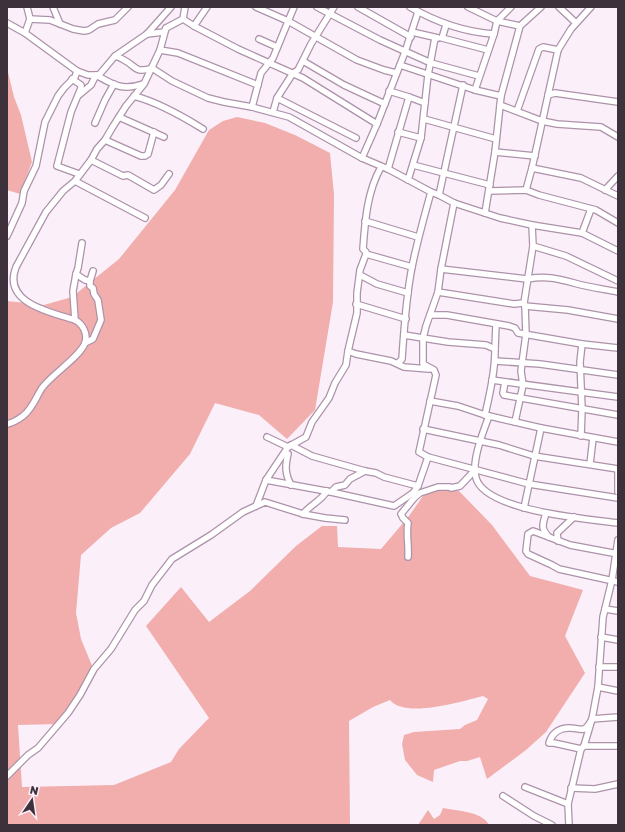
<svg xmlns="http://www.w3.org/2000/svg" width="625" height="832" font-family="'Golos Text',sans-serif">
<rect width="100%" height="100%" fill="#fbeffa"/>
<!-- green -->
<g fill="#f1aead">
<polygon points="7,68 14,97 21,115 32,162 20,194 7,190"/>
<path d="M237 117 265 123 295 135 330 153 334 195 333 302 315 410 287 439 259 415 215 403 190 454 140 513 111 528 81 555 76 613 81 639 93 668 60 724 18 725 22 787 114 785 171 762 179 749 209 718 146 626 181 587 209 622 250 591 296 546 322 526H337L338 547 381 549 409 516 430 486 459 491 492 525 530 576 583 590 565 636 585 673 546 732 526 750 487 779 480 757 467 761H460L434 770 433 782 417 775 405 760 402 744 404 735 414 732 460 729 465 725 477 720 488 699 483 696C463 701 405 719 390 700L373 707 349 721 350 825H7V301L44 305 72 297 119 259 175 190 209 130 223 121Z"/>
<path d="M443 808C457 811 482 811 489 825H418L428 810 434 819 440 815Z"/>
</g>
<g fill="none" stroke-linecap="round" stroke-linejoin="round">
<!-- minor casing -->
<g stroke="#ad92aa" stroke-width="8">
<g id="minor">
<polyline points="53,7 60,24"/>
<polyline points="256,7 288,21 357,60 384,70 396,73"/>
<polyline points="317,7 380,40 431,63 479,76"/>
<polyline points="358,7 411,37"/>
<path d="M410 7C436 22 463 32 494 34"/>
<polyline points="468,7 497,21 520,26"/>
<polyline points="559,7 576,23"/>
<polyline points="30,19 50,20 73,29 84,31 89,30 98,24 115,20 128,7"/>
<polyline points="183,19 194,26 238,49 303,78 377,124"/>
<polyline points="7,23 25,33 77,71 88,75 99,75 115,56 147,34 171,7"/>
<polyline points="446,25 442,38 488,50"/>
<polyline points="194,26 207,7"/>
<polyline points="412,32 438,38"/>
<polyline points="25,33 30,19 27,7"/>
<polyline points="147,34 164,32 166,28"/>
<polyline points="259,39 277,47"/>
<polyline points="160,50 178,53 258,85"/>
<path d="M115 56C118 57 121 58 124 60 136 66 135 74 152 68L172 81 208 98 224 102 252 107 289 117 362 158 388 169 431 192 439 195 454 203 500 218 532 225 533 246 566 256 618 281"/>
<polyline points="303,61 344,85 385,104"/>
<polyline points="400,65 475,90 501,96"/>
<polyline points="72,79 81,85 81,88 71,112 57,166 79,174"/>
<polyline points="475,90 494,34 497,21 511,7"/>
<polyline points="389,91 409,97 425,103"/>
<path d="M79 95 91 85 96 75C114 85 122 91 143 84"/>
<polyline points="548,95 555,93 618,102"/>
<path d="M134 96C158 102 182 116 203 129"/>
<polyline points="277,98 356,138"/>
<polyline points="500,105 542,121 557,124 601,127 618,137"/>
<polyline points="252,107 261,73 273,58 294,7"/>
<polyline points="517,111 539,49 543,47 558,50"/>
<polyline points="273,112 277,98 293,73 298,70 311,44 334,7"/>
<polyline points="119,117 164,137"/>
<polyline points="424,119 496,139"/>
<polyline points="95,123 105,100 114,84"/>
<polyline points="398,132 421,138"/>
<polyline points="105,140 141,156 145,156 148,154 154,132"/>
<polyline points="495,152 535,156"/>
<polyline points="362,158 377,124 405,52 418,12"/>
<polyline points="91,160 123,176 128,175 154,190 161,185 169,174"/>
<polyline points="413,165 490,185"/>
<polyline points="532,168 558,50 571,29 591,7"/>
<polyline points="388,169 409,97"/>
<polyline points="408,180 421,138 428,75 435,38"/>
<polyline points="75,181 145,218"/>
<polyline points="526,190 532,168 581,178 618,196"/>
<polyline points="605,190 618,176"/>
<polyline points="489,191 526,190 539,195 596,210 618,223"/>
<polyline points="439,195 463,85"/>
<polyline points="454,203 441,269 438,292 426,326 423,338 423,364 434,370 436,375 419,452 428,457 529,484 618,498"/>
<polyline points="485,213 495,152 501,96 520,26 541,7"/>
<polyline points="365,221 418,237"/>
<polyline points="532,225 582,233 618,251"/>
<polyline points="582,233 591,209"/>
<polyline points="7,236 22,203 24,191 36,166 45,122 58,96 64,88 75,77 77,71"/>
<polyline points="82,243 78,268 76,274 85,280 90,281"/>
<polyline points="366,254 412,267"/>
<path d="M441 269 527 279C546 276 556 278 574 283 588 287 603 289 618 292"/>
<polyline points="360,275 377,284 408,293"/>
<polyline points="438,292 514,304 524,303"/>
<polyline points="356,304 406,319"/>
<polyline points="525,306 568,310 618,319"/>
<polyline points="430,315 447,315 509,326 515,328 518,333 582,344 618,348"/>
<polyline points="75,320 73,291 76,274"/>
<path d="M404 335 448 342 486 345 495 349C495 371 490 393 485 415"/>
<polyline points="85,343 93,339 101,320 98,300 94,294 93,288 90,286 90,281 93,271"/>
<polyline points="495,349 496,324"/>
<polyline points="348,351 356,354 391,361 404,367 429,369"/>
<polyline points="495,361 540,364 618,375"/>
<path d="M398 363 402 359C404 329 406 297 412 267 417 242 424 217 431 192"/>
<polyline points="492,380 618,397"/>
<polyline points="505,382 503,393 504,395 618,415"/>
<polyline points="430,401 458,406 485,415 541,428 618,442"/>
<path d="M489 416C483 432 471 462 476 478 485 511 588 519 618 523"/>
<polyline points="515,422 523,385 521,371 526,334 525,306 524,303 533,246"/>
<path d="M7 424C12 423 19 419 23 416 33 408 36 397 42 388 51 375 80 357 85 343 88 334 83 324 75 320 50 312 2 303 16 267L46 212 63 191 75 181 91 160 97 149 105 140 112 128 126 106 144 84 160 50 166 28 183 19 185 7"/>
<polyline points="423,429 499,445 534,456 618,469"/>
<polyline points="581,436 582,409 580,362 582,344"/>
<polyline points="267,437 288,447"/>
<polyline points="291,445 312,456 365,471 376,473 384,477 418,486 428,457"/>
<path d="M288 454C285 466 285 474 291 485"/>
<polyline points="590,464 593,438"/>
<polyline points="618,469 618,492"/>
<polyline points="266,480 331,492 336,487 345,485 350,479 365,471"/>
<polyline points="331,492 394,506 413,493 418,486"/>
<polyline points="415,497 420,493 438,487 450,487 451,488 460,486 475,470"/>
<polyline points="256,506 265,502 303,514 325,518 345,520"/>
<polyline points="524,508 541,428"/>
<path d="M546 513C543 524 540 528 549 537"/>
<path d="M303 514C310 505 321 501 327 491"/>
<polyline points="558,541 557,533 574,517"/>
<polyline points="618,554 570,545 533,531 528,534 526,551 528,554 552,565 559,569 618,582"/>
<path d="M408 557C409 545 406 534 408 523L403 518 401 514 415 497 412 494"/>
<polyline points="605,609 618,611"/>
<polyline points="601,637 618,640"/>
<polyline points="599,667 618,667"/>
<polyline points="598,687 618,691"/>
<polyline points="584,746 618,746"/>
<path d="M581 749 554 743H549C552 733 560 727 571 728 575 728 580 730 584 729 588 727 590 723 592 719L618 717"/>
<path d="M7 776 28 755 38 748 68 713 80 695 94 669 111 649 135 610 144 601 152 585 172 559 211 535 243 512 256 506 266 480 288 447 306 437 312 422 329 398 335 383 346 365 348 351 357 313V293L360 270 366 254V252L363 249C365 221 367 192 381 167"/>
<polyline points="525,787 568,804"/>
<polyline points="571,788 595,789 618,784"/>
<polyline points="503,796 534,816 552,825"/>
<polyline points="569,825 568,804 581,749 584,746 592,719 598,687 603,617 612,580 618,540"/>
</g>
</g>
<!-- minor -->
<use href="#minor" stroke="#fff" stroke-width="5.5"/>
</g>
<!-- border -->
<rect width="625" height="832" fill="none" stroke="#3d313c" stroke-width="16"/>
<!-- north arrow -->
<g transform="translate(32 800) rotate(13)" stroke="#fbeffa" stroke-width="3" paint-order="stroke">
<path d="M0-3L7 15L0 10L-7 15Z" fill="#3d313c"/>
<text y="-6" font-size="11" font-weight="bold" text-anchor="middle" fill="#3d313c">N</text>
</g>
</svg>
